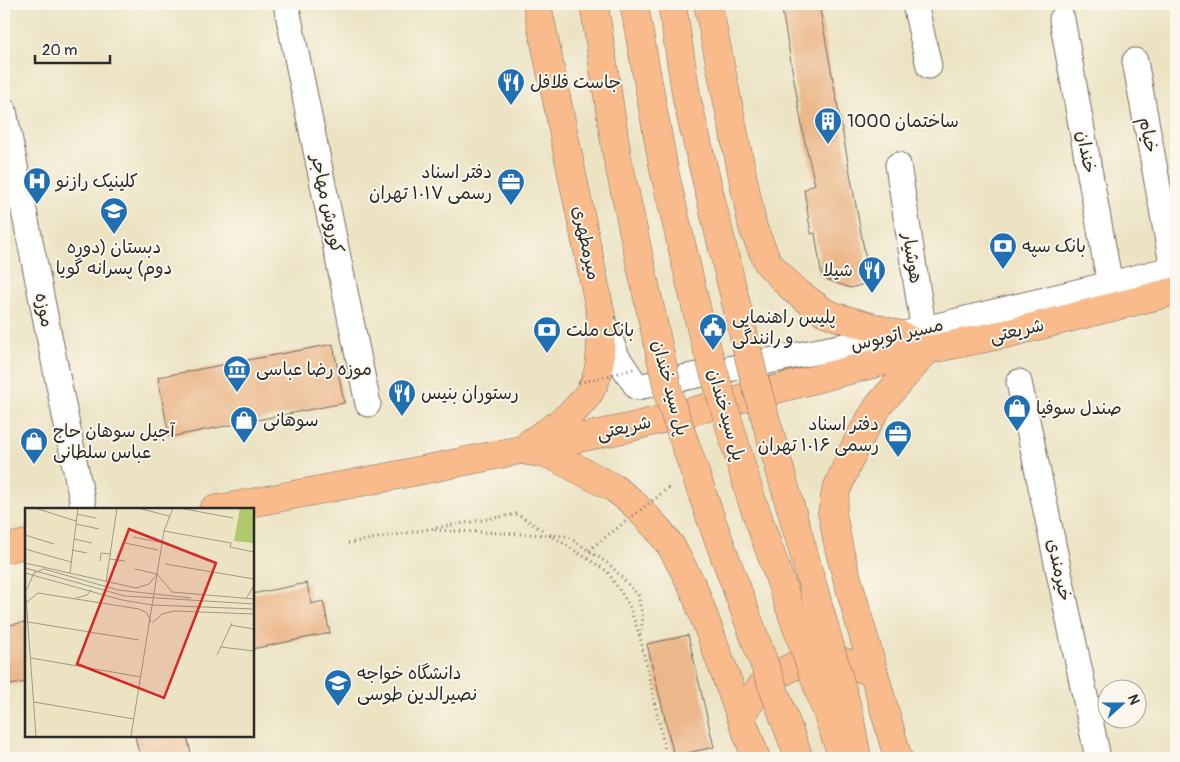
<svg xmlns="http://www.w3.org/2000/svg" width="1180" height="762" font-family="Pangolin,'Playpen Sans Arabic',sans-serif">
<rect width="100%" height="100%" fill="#fbf7ec"/>
<filter id="ink" filterUnits="userSpaceOnUse"><feTurbulence type="fractalNoise" baseFrequency=".02" numOctaves="2"/><feDisplacementMap in="SourceGraphic" scale="10" xChannelSelector="R" yChannelSelector="G"/><feConvolveMatrix kernelMatrix="1 2 1 2 8 2 1 2 1" color-interpolation-filters="sRGB"/></filter>
<filter id="wash" filterUnits="userSpaceOnUse"><feTurbulence type="fractalNoise" baseFrequency=".0096" numOctaves="4" result="noise"/><feDisplacementMap in="SourceGraphic" scale="20" xChannelSelector="R" yChannelSelector="G"/><feGaussianBlur stdDeviation="1.12" result="paint"/><feColorMatrix in="noise" values="0 0 0 0 0 0 0 0 0 0 0 0 0 0 0 0 0 1.4 0 .05"/><feComposite in="paint" operator="in"/></filter>
<g filter="url(#wash)">
<rect width="100%" height="100%" fill="#ece3c3"/>
<g id="blocks">
<!-- building -->
<g fill="#ebb88b">
<polygon points="781,4 819,4 870,282 851,288 822,278 815,233 811,234 804,190 815,184 804,138"/>
<polygon points="333,344 344,403 169,437 158,377"/>
<polygon points="307,583 311,604 323,601 330,633 252,649 252,594"/>
<polygon points="26,622 26,682 4,686 4,626"/>
<polygon points="688,635 714,747 674,756 647,644"/>
<polygon points="135,736 187,736 192,758 140,758"/>
</g>
</g>
</g>
<g filter="url(#ink)">
<use href="#blocks" fill-opacity="0" stroke="#6f6b60" stroke-width="1"/>
<g fill="none" stroke-linecap="round" stroke-linejoin="round">
<!-- minor casing -->
<g stroke="#6f6b60" stroke-width="27">
<g id="minor">
<polyline points="286,4 368,404"/>
<polyline points="915,4 929,66"/>
<polyline points="1062,19 1110,285"/>
<polyline points="1135,61 1173,269"/>
<polyline points="4,111 84,510"/>
<polyline points="898,165 926,345"/>
<polyline points="602,319 617,357 637,387 900,335 1176,268"/>
<polyline points="1019,382 1098,758"/>
</g>
</g>
<!-- major casing -->
<g stroke="#6f6b60" stroke-width="29">
<g id="major">
<polyline points="708,4 753,228 768,263 794,290 824,312 840,318 900,335 927,350 879,405 865,428 853,451 836,491 832,513 840,553 898,758"/>
<path d="M530 443C554 427 581 411 594 384 603 364 600 336 601 315L537 4"/>
<polyline points="527,451 551,455 614,488 632,502 657,528 671,546 693,587 756,758"/>
<polyline points="213,510 388,477 628,428 927,350 1010,333 1176,291"/>
<polyline points="4,549 26,544"/>
<polyline points="741,714 766,680 800,663 838,660 874,673"/>
</g>
</g>
<!-- path -->
<g stroke="#6f6b60" stroke-width="3" stroke-dasharray="1 4" stroke-linecap="butt">
<polyline points="435,530 567,536 610,565 638,595 643,618 640,635"/>
<polyline points="348,543 517,514 607,571 629,605 640,637 667,758"/>
</g>
<!-- minor -->
<use href="#minor" stroke="#fff" stroke-width="25"/>
<!-- major -->
<use href="#major" stroke="#fabb8c" stroke-width="28"/>
<!-- highway-bridge casing -->
<g stroke="#6f6b60" stroke-width="29" stroke-linecap="butt">
<g id="highway-bridge">
<polyline points="594,4 617,156 670,400 712,522 799,758"/>
<polyline points="634,4 664,170 701,328 750,495 843,758"/>
<polyline points="672,4 687,100 754,378 849,714 857,757"/>
</g>
</g>
<!-- path-bridge -->
<g stroke="#6f6b60" stroke-width="3" stroke-dasharray="1 4" stroke-linecap="butt">
<polyline points="579,383 637,368"/>
<polyline points="589,550 671,486"/>
</g>
<!-- highway-bridge -->
<use href="#highway-bridge" stroke="#fabb8c" stroke-width="28"/>
</g>
</g>
<!-- icons -->
<defs>
<g id="restaurant-pin" transform="scale(1.4375)"><path d="M0 17L-7.5 6A9.5 9.5 0 1 1 7.5 6Z" fill="#1f6fb2" stroke="#fbf7ec"/><path d="M-5-6h1v4h1v-4h1v4h1v-4h1v5L-1.5 .5V6h-2V.5L-5-1ZM5-6V6H3V1.5H1.5Q1.5-4 5-6Z" fill="#fff"/></g>
<g id="building-pin" transform="scale(1.4375)"><path d="M0 17L-7.5 6A9.5 9.5 0 1 1 7.5 6Z" fill="#1f6fb2" stroke="#fbf7ec"/><path d="M-4-6H4V6H1V3H-1V6H-4ZM-2.5-4.3h1.7v1.8h-1.7ZM.8-4.3h1.7v1.8H.8ZM-2.5-1h1.7V.8h-1.7ZM.8-1h1.7V.8H.8Z" fill="#fff"/></g>
<g id="hospital-pin" transform="scale(1.4375)"><path d="M0 17L-7.5 6A9.5 9.5 0 1 1 7.5 6Z" fill="#1f6fb2" stroke="#fbf7ec"/><path d="M-5-5h3v3.5h4V-5h3V5h-3V1.5h-4V5h-3Z" fill="#fff"/></g>
<g id="office-pin" transform="scale(1.4375)"><path d="M0 17L-7.5 6A9.5 9.5 0 1 1 7.5 6Z" fill="#1f6fb2" stroke="#fbf7ec"/><path d="M-6-3h4V-5.5h4V-3h4V5H-6ZM-1-4.5V-3h2v-1.5ZM-6 0V1H6V0Z" fill="#fff"/></g>
<g id="school-pin" transform="scale(1.4375)"><path d="M0 17L-7.5 6A9.5 9.5 0 1 1 7.5 6Z" fill="#1f6fb2" stroke="#fbf7ec"/><path d="M0-5L7-2L0 1L-7-2ZM-4 1L0 2.5L4 1V4Q0 6-4 4Z" fill="#fff"/></g>
<g id="bank-pin" transform="scale(1.4375)"><path d="M0 17L-7.5 6A9.5 9.5 0 1 1 7.5 6Z" fill="#1f6fb2" stroke="#fbf7ec"/><path d="M-6-4H6V4H-6ZM0-2.3a2.3 2.3 0 1 0 0 4.6a2.3 2.3 0 1 0 0-4.6Z" fill="#fff"/></g>
<g id="civic-pin" transform="scale(1.4375)"><path d="M0 17L-7.5 6A9.5 9.5 0 1 1 7.5 6Z" fill="#1f6fb2" stroke="#fbf7ec"/><path d="M-.6-6.5H3V-4.5H.6V-3L4-1V1h2V6H-6V1h2V-1L-.6-3ZM-1.2 2.5V6h2.4V2.5Z" fill="#fff"/></g>
<g id="museum-pin" transform="scale(1.4375)"><path d="M0 17L-7.5 6A9.5 9.5 0 1 1 7.5 6Z" fill="#1f6fb2" stroke="#fbf7ec"/><path d="M0-6L6-3V-2H-6V-3ZM-5-1h2V3h-2ZM-1-1h2V3h-2ZM3-1h2V3H3ZM-6 4H6V6H-6Z" fill="#fff"/></g>
<g id="shop-pin" transform="scale(1.4375)"><path d="M0 17L-7.5 6A9.5 9.5 0 1 1 7.5 6Z" fill="#1f6fb2" stroke="#fbf7ec"/><path d="M-5-2.5h2.3a2.7 3.5 0 0 1 5.4 0H5L5.5 6h-11ZM-1.5-2.5h3a1.5 2.3 0 0 0-3 0Z" fill="#fff"/></g>
<g id="university-pin" transform="scale(1.4375)"><path d="M0 17L-7.5 6A9.5 9.5 0 1 1 7.5 6Z" fill="#1f6fb2" stroke="#fbf7ec"/><path d="M0-5L7-2L0 1L-7-2ZM-4 1L0 2.5L4 1V4Q0 6-4 4Z" fill="#fff"/></g>
</defs>
<g fill-rule="evenodd">
<use href="#restaurant-pin" x="511" y="82"/>
<use href="#building-pin" x="828" y="121"/>
<use href="#hospital-pin" x="37" y="181"/>
<use href="#office-pin" x="511" y="182"/>
<use href="#school-pin" x="114" y="211"/>
<use href="#bank-pin" x="1003" y="246"/>
<use href="#restaurant-pin" x="872" y="270"/>
<use href="#civic-pin" x="713" y="327"/>
<use href="#bank-pin" x="547" y="330"/>
<use href="#museum-pin" x="237" y="369"/>
<use href="#restaurant-pin" x="402" y="393"/>
<use href="#shop-pin" x="1017" y="408"/>
<use href="#shop-pin" x="244" y="420"/>
<use href="#office-pin" x="898" y="434"/>
<use href="#shop-pin" x="34" y="441"/>
<use href="#university-pin" x="338" y="683"/>
</g>
<g text-anchor="middle" dominant-baseline="central" stroke-width="4" stroke-linejoin="round" paint-order="stroke">
<!-- poi labels -->
<g font-size="18" fill="#2b2b2b" stroke="#fbf7ec" text-anchor="start">
<text x="530" y="82">جاست فلافل</text>
<text x="847" y="121">ساختمان 1000</text>
<text x="492" y="172" text-anchor="end">دفتر اسناد<tspan x="492" dy="21">رسمی ۱۰۱۷ تهران</tspan></text>
<text x="56" y="181">کلینیک رازنو</text>
<text x="1022" y="246">بانک سپه</text>
<text x="114" y="247" text-anchor="middle">دبستان (دوره<tspan x="114" dy="21">دوم) پسرانه گویا</tspan></text>
<text x="853" y="270" text-anchor="end">شیلا</text>
<text x="732" y="317">پلیس راهنمایی<tspan x="732" dy="21">و رانندگی</tspan></text>
<text x="566" y="330">بانک ملت</text>
<text x="256" y="369">موزه رضا عباسی</text>
<text x="421" y="393">رستوران بنیس</text>
<text x="1036" y="408">صندل سوفیا</text>
<text x="263" y="420">سوهانى</text>
<text x="879" y="424" text-anchor="end">دفتر اسناد<tspan x="879" dy="21">رسمی ۱۰۱۶ تهران</tspan></text>
<text x="53" y="431">آجیل سوهان حاج<tspan x="53" dy="21">عباس سلطانی</tspan></text>
<text x="357" y="673">دانشگاه خواجه<tspan x="357" dy="21">نصیرالدین طوسی</tspan></text>
</g>
<!-- street labels -->
<g font-size="18" fill="#2b2b2b" stroke="#fbf7ec">
<text transform="translate(1148 135) rotate(79)">خیام</text>
<text transform="translate(1086 152) rotate(80)">خندان</text>
<text transform="translate(327 204) rotate(78)">کوروش مهاجر</text>
<text transform="translate(586 243) rotate(78)">میرمطهری</text>
<text transform="translate(912 258) rotate(81)">هوشیار</text>
<text transform="translate(44 310) rotate(79)">موزه</text>
<text transform="translate(1017 331) rotate(-13)">شریعتی</text>
<text transform="translate(897 335) rotate(-13)">مسیر اتوبوس</text>
<text transform="translate(670 388) rotate(75)">پل سید خندان</text>
<text transform="translate(726 415) rotate(74)">پل سیدخندان</text>
<text transform="translate(624 428) rotate(-13)">شریعتی</text>
<text transform="translate(1059 570) rotate(78)">خیرمندی</text>
</g>
</g>
<!-- overview -->
<g transform="translate(25 508)">
<rect width="229" height="229" fill="#ece3c3"/>
<path d="M215 0 229 1V35L209 33Z" fill="#b0c96e"/>
<path fill="none" stroke="#9f9986" stroke-width="1" d="M10 0 51 13M113 0 144 8M154 0 208 10M52 6 71 10M51 16 74 21M139 23 206 35 205 39 229 44M0 27 29 36M108 29 134 34M49 31 67 35M100 35 133 42M0 41 46 54M47 42 62 45M85 51 100 53M75 53 76 45 86 46M0 55 111 80 124 76 132 66 147 84 229 91M140 56 229 71M0 60 100 88 229 96M110 61 132 66M0 65 97 92 127 97 229 101M45 65 53 0M81 74 92 0M0 76 11 228M1 83 9 65 19 61 93 82 166 90M51 90 62 87 66 82M221 91 229 77M2 94 13 85 114 101 122 105 126 114M3 114 114 132M127 115 137 106 149 103 229 106M205 117 229 121M196 139 229 143M192 147 207 115M6 150 116 169M9 194 109 211M106 228 139 23 148 0"/>
<path fill="#d62828" fill-opacity="0.15" stroke="#d62828" stroke-width="2.5" d="M104 21 191 55 139 190 52 156Z"/>
<rect width="229" height="229" fill="none" stroke="#2b2b2b" stroke-width="2.5"/>
</g>
<!-- margin -->
<rect width="1180" height="762" fill="none" stroke="#fbf7ec" stroke-width="20"/>
<!-- north arrow -->
<g transform="translate(1122 704) rotate(69)"><circle r="24" fill="#fbf7ec" stroke="#a8a59f"/>
<path d="M0-4L9 19L0 12L-9 19Z" fill="#1f6fb2"/>
<text y="-8" font-size="14" font-weight="bold" text-anchor="middle" fill="#2b2b2b">N</text>
</g>
<!-- scale -->
<path d="M35 55v8h75v-8" fill="none" stroke="#2b2b2b" stroke-width="2.5"/>
<text x="42" y="55" font-size="15" fill="#2b2b2b" stroke="#fbf7ec" stroke-width="4" paint-order="stroke">20 m</text>
</svg>
